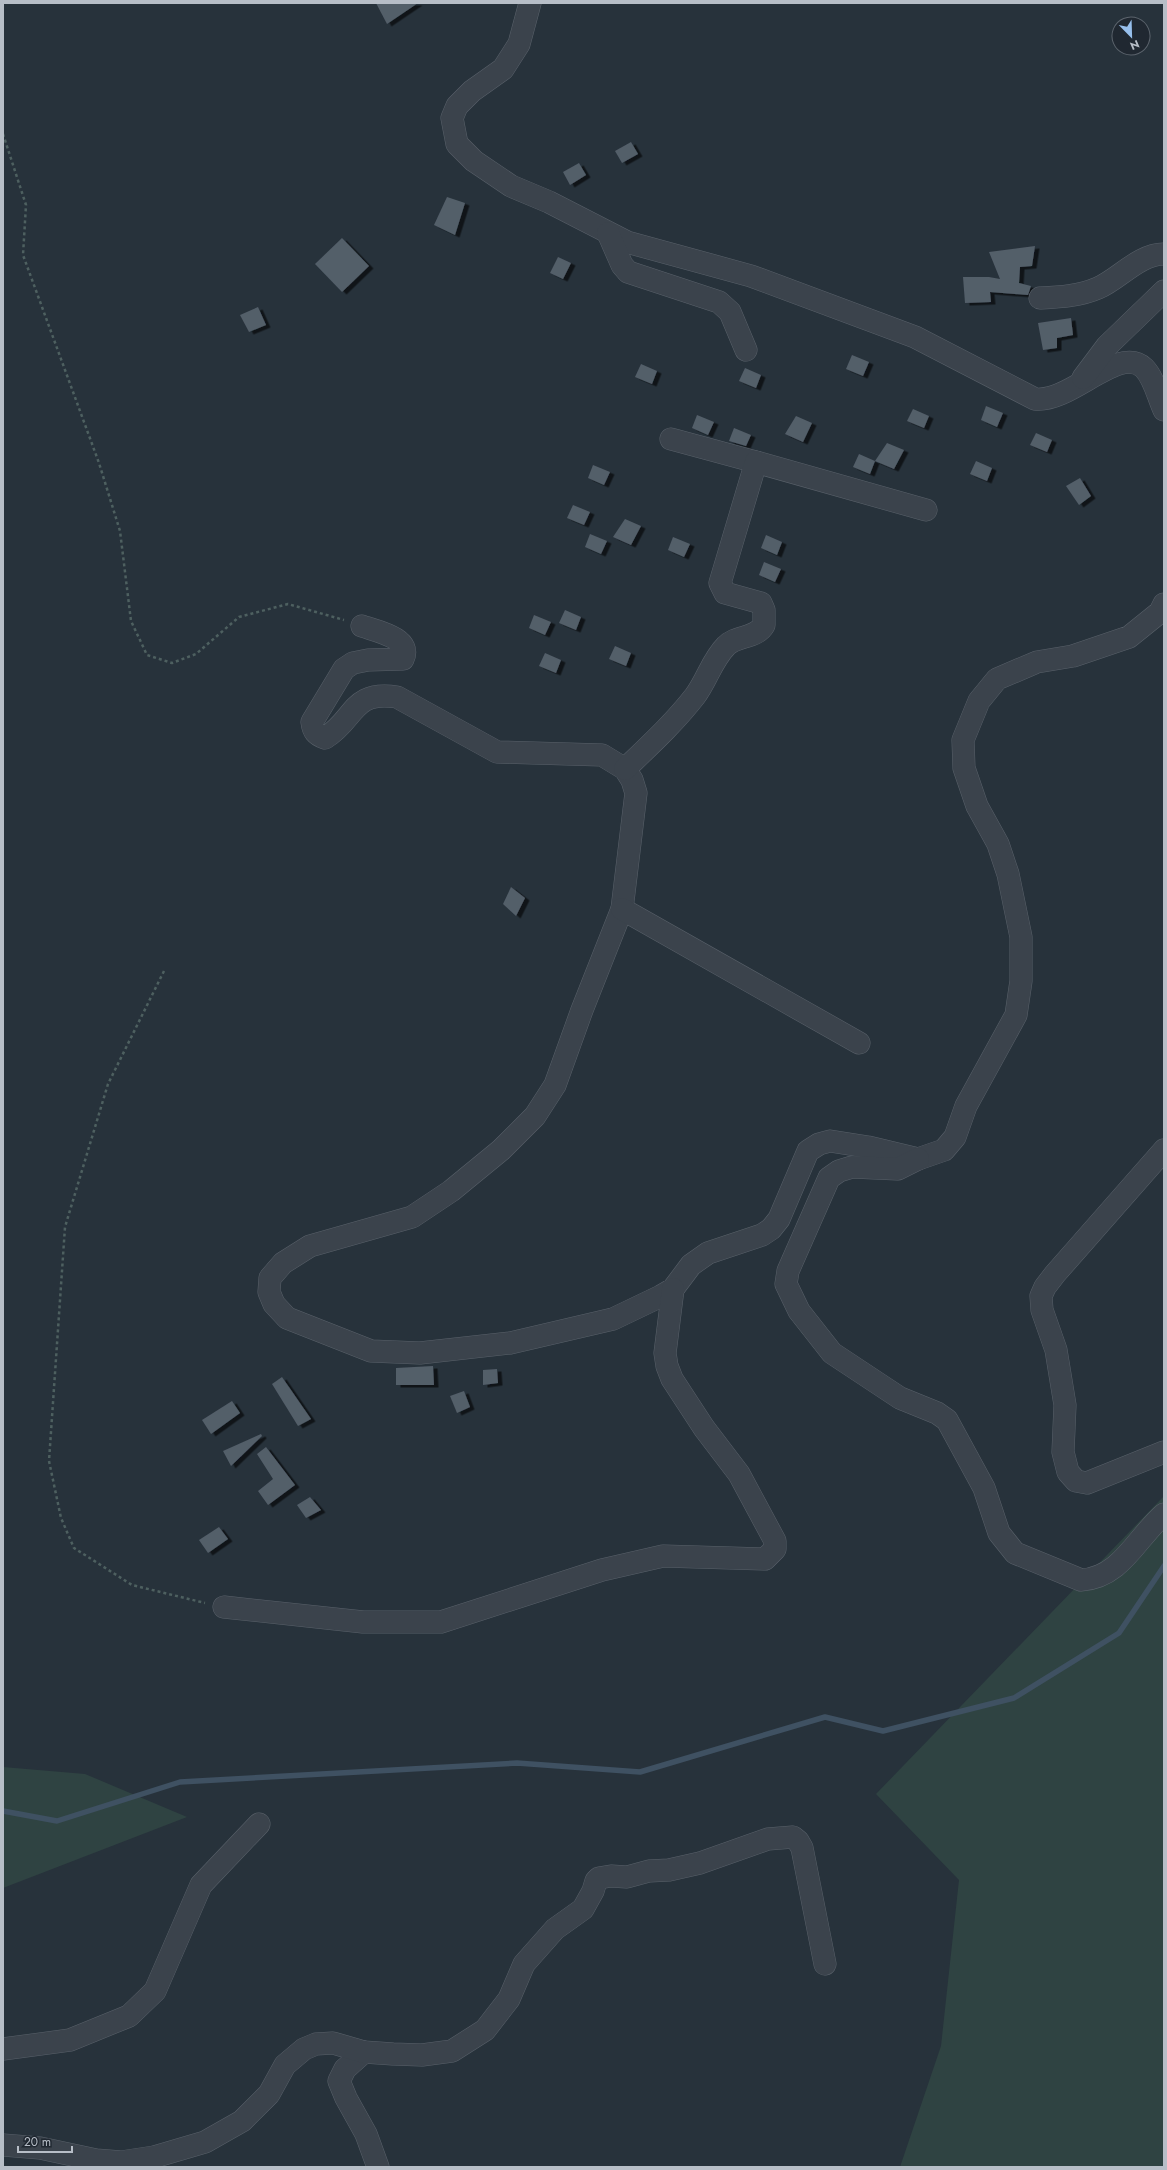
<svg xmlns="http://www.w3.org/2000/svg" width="1167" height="2170" font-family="Jost,sans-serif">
<defs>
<filter id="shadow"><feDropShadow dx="4.5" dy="2.5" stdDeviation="0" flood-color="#0009"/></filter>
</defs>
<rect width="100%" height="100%" fill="#27323b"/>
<!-- green -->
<g fill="#2f4342">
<polygon points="1164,1496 1164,2167 900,2167 941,2046 959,1880 876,1794"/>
<polygon points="3,1767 85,1774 187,1817 3,1888"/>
</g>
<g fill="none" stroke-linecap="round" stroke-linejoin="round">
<!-- stream -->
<polyline stroke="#3f5162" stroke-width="5.5" points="3,1811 57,1821 180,1782 517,1763 640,1772 825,1717 883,1731 1014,1698 1119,1633 1164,1566"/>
</g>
<!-- building -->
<g fill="#535e69" filter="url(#shadow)">
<polygon points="376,3 418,3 387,24"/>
<polygon points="631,142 638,154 622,163 615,151"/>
<polygon points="579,163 586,175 570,185 563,172"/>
<polygon points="447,197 465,203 455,235 434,225"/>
<polygon points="342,238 369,266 342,292 315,264"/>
<polygon points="1035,246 1032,266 1020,267 1019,283 1031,286 1028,295 990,292 991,302 965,303 963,277 989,277 1000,279 989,252"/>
<polygon points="558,257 571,263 563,279 550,273"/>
<polygon points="258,307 266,325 249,332 240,315"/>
<polygon points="1071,318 1073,335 1057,338 1057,348 1043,350 1038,323"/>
<polygon points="852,355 869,362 863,376 846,369"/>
<polygon points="641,364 657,371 652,384 635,377"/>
<polygon points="745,368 761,375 756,388 739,381"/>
<polygon points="986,406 1003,413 997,427 981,420"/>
<polygon points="913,409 929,416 924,428 907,421"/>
<polygon points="697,415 714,422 708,435 692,428"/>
<polygon points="796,416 812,423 803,442 785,434"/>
<polygon points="734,428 751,435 746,446 729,441"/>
<polygon points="1036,433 1052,440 1047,452 1030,445"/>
<polygon points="887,443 904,450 894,469 875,461"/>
<polygon points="859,454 875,461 870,474 853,467"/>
<polygon points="976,461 992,468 987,481 970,474"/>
<polygon points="593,465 610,472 604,485 588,478"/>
<polygon points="1080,478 1091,496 1079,505 1066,486"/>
<polygon points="573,505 590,512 584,525 567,518"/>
<polygon points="625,519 641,526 631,545 613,537"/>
<polygon points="590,534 607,541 601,554 585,547"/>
<polygon points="766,535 782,542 777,555 761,548"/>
<polygon points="673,537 690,544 684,557 668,550"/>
<polygon points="764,562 781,569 775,582 759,575"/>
<polygon points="565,610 581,617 576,630 559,623"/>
<polygon points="534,615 551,622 545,635 529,628"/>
<polygon points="615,646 631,653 626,666 609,659"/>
<polygon points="545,653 561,660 556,673 539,666"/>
<polygon points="511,887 525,898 516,916 503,904"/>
<polygon points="433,1366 434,1385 396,1385 396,1368"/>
<polygon points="497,1369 498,1383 483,1385 483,1370"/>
<polygon points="282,1377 311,1419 298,1426 272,1384"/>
<polygon points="464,1391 470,1407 457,1413 450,1396"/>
<polygon points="232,1401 240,1413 211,1434 202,1420"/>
<polygon points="261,1434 262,1436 231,1466 223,1451"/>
<polygon points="266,1447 295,1485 268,1505 258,1491 273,1479 257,1454"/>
<polygon points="310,1497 321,1510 306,1518 297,1505"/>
<polygon points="219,1527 228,1539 208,1553 199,1540"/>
</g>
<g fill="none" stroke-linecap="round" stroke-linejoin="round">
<!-- minor casing -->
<g stroke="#59616a" stroke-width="23">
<g id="minor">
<path d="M530 3 519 44 503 69 472 91 457 106 452 118 457 144 474 161 511 186 549 202 627 242 751 276 915 337 1035 399C1071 403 1119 344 1144 368 1154 378 1158 397 1164 410"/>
<polyline points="608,233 622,265 628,272 719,302 730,312 746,350"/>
<path d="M1040 298C1059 297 1080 296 1098 288 1119 279 1139 254 1164 254"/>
<polyline points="1083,378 1107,346 1164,291"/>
<polyline points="671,439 756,462"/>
<path d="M362 626C376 631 413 638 403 659L368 660 353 663 344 669 312 722C313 731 316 735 325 738 356 719 351 690 397 697L497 752 602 755 625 769 632 780 636 793 622 909 582 1010 555 1085 535 1116 501 1150 451 1191 412 1217 310 1246 283 1263 270 1278 269 1292 274 1304 287 1318 371 1351 420 1353 510 1343 613 1319 661 1296 673 1289 691 1265 708 1253 762 1235 771 1229 779 1219 808 1151 819 1144 830 1141 868 1147 918 1159 944 1150 955 1137 966 1106 1016 1015 1021 981V937L1008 874 998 844 977 806 964 768 963 740 979 701 997 679 1037 662 1073 656 1129 637 1160 612 1164 604"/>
<path d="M625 769C650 745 674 723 695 696 707 680 712 660 726 646 736 635 756 639 764 625V610L761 603 725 593 720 583 756 462 926 510"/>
<polyline points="622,909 859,1043"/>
<polyline points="1164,1150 1055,1274 1045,1287 1041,1296 1042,1310 1056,1350 1065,1405 1063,1452 1068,1472 1076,1481 1087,1483 1164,1452"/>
<path d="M918 1159 898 1169 852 1167 839 1171 829 1178 788 1271 786 1284 799 1311 832 1353 900 1398 937 1413 947 1420 984 1488 999 1533 1015 1553 1081 1580C1121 1578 1137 1537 1164 1514"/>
<polyline points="224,1607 363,1622 441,1622 602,1570 663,1556 765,1559 775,1549 775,1541 739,1474 704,1428 672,1379 667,1366 665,1353 673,1289"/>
<polyline points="3,2049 70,2040 129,2016 155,1991 201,1885 259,1824"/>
<polyline points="364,2052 345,2069 339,2081 346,2098 366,2134 378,2167"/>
<polyline points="3,2145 40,2148 96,2160 121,2162 154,2157 205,2142 242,2121 269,2094 285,2065 304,2049 316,2044 333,2043 364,2052 393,2054 422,2055 452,2051 485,2030 509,1999 524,1964 555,1929 583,1909 593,1891 596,1881 599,1878 611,1876 627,1877 649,1871 669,1870 700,1863 768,1839 793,1837 798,1841 802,1848 825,1964"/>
</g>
</g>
<!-- path -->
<g stroke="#4e6060" stroke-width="2.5" stroke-dasharray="3 3" stroke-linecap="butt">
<polyline points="3,134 26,205 23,255 99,463 120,531 131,621 147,655 172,663 196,654 239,617 288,604 344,620"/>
<polyline points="164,971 108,1084 65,1227 49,1461 61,1518 74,1548 132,1585 205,1603"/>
</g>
<!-- minor -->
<use href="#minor" stroke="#3b434c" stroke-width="22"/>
</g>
<!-- border -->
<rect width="1167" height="2170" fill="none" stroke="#b7bec7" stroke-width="8"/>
<!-- north arrow -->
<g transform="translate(1131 36) rotate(157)"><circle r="19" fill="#202831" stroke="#5c646d"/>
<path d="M0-3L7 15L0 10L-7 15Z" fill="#97bfec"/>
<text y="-6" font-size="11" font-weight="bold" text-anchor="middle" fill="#b7bec7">N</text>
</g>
<!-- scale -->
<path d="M18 2146v6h54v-6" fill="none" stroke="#b7bec7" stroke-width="2"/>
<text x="24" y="2146" font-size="12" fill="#b7bec7" stroke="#202831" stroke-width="3" paint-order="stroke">20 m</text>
</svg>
